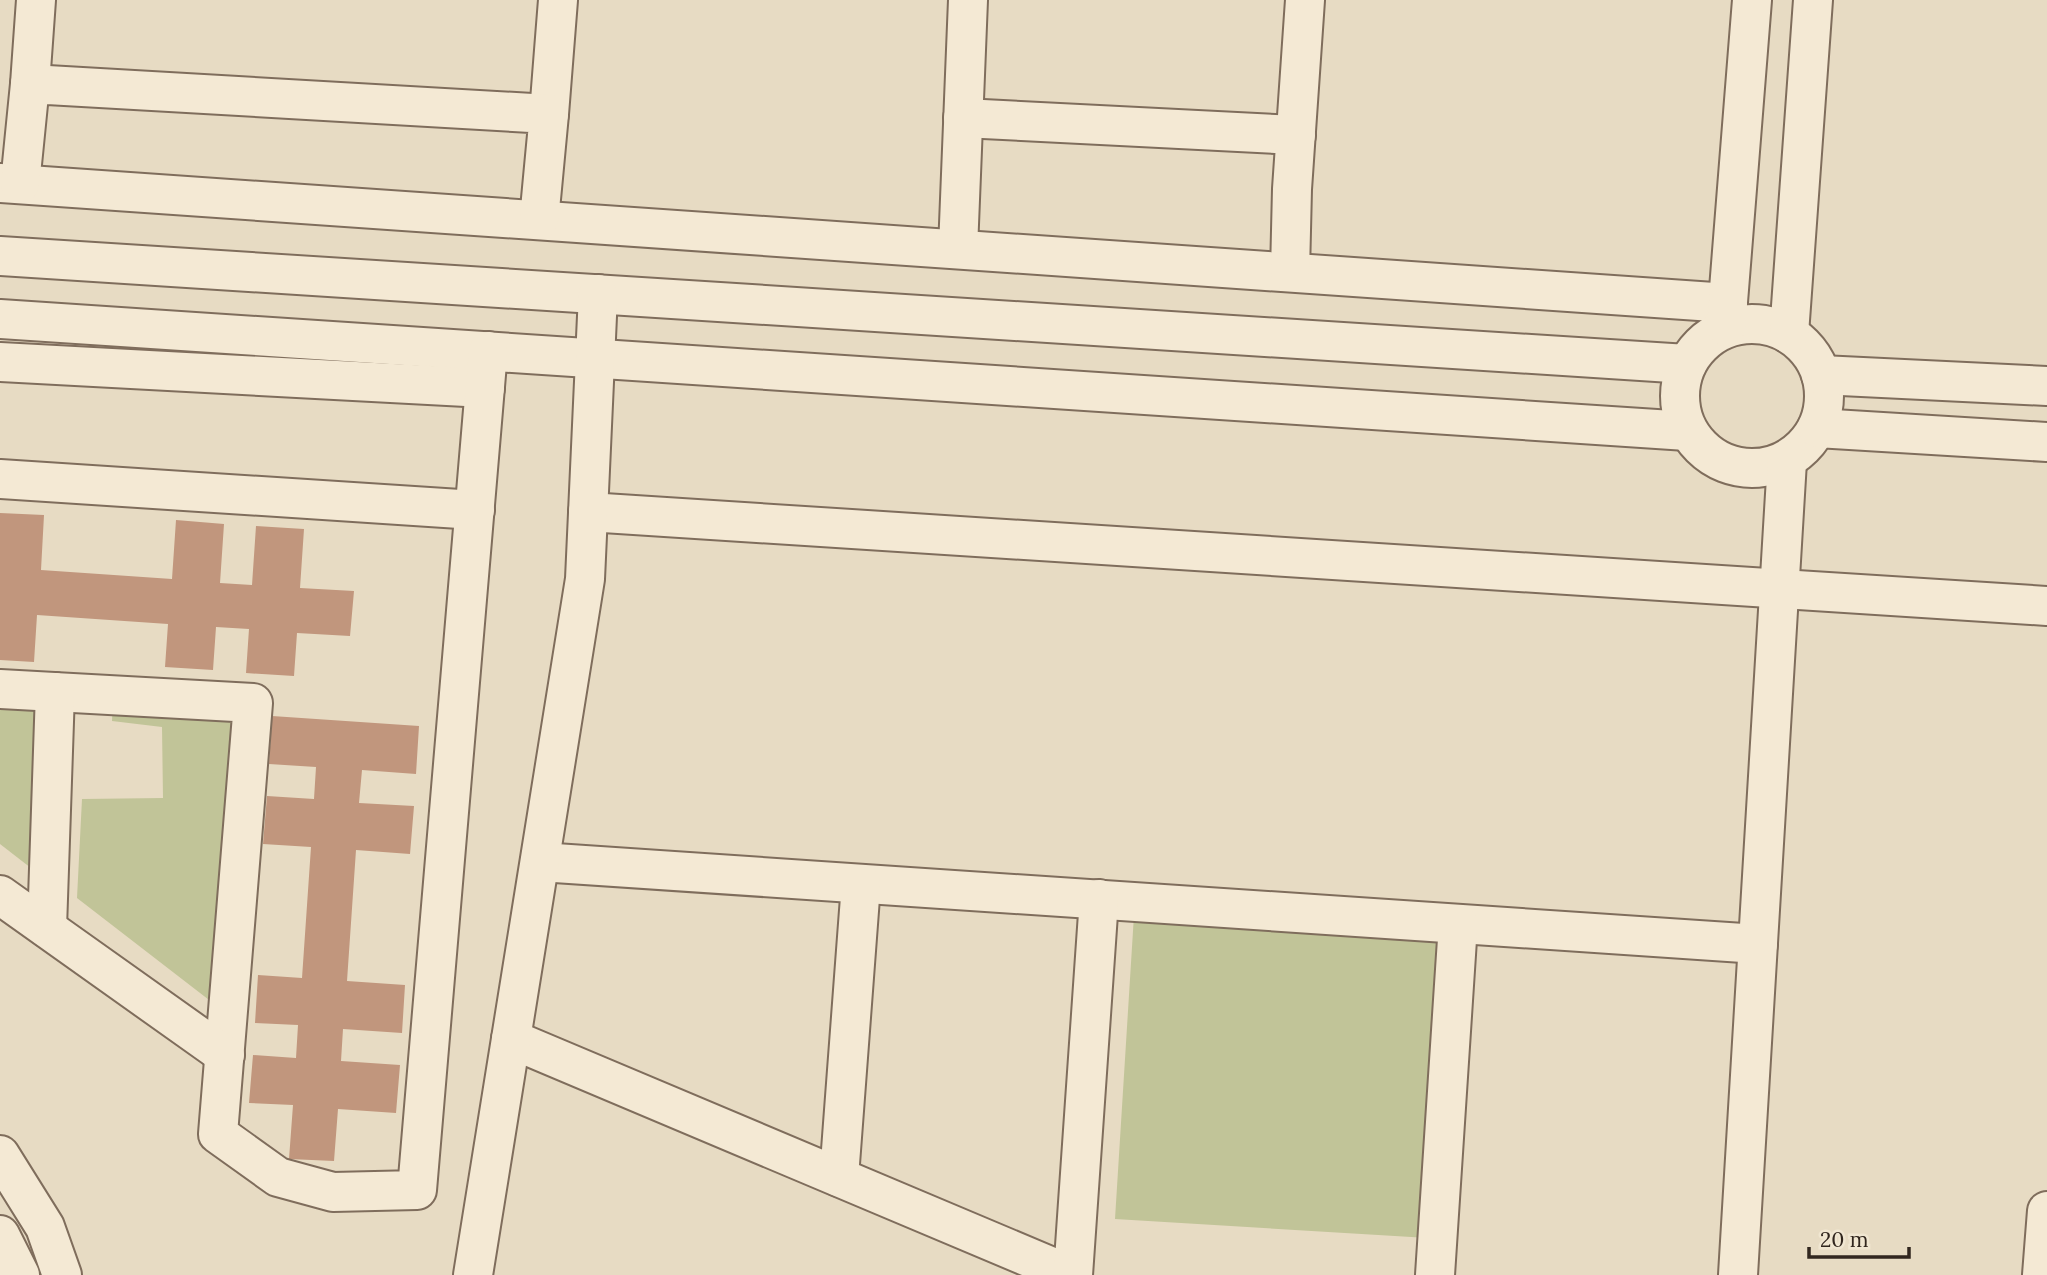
<svg xmlns="http://www.w3.org/2000/svg" width="2047" height="1275" font-family="Lora,serif">
<rect width="100%" height="100%" fill="#e7dbc3"/>
<!-- green -->
<g fill="#c1c498">
<polygon points="0,698 42,700 40,875 0,844"/>
<polygon points="113,700 238,709 213,1003 77,898 82,799 163,798 162,727 112,721"/>
<polygon points="1134,915 1447,936 1428,1238 1115,1219"/>
</g>
<!-- building -->
<g fill="#c1967d">
<polygon points="0,513 44,515 41,570 172,579 176,520 224,524 220,583 252,585 256,526 304,529 300,588 354,591 350,636 297,633 294,676 246,673 249,629 216,627 213,670 165,667 168,624 37,615 34,662 0,660"/>
<polygon points="272,716 419,726 416,774 362,770 359,803 414,806 410,854 356,850 347,981 405,985 402,1033 343,1029 341,1061 400,1065 396,1113 338,1109 334,1161 289,1159 293,1105 249,1103 253,1055 296,1058 298,1025 255,1023 258,975 302,978 311,847 263,844 267,796 314,799 316,767 269,764"/>
</g>
<g fill="none" stroke-linecap="round" stroke-linejoin="round">
<!-- minor casing -->
<g stroke="#7f6d5c" stroke-width="42">
<g id="minor">
<polyline points="30,84 36,0"/>
<polyline points="549,114 558,0"/>
<polyline points="963,118 1296,135"/>
<polyline points="0,183 1728,303"/>
<polyline points="20,184 30,84 549,114 539,220"/>
<polyline points="958,249 968,0"/>
<polyline points="0,256 1687,364"/>
<polyline points="1290,272 1292,189 1305,0"/>
<polyline points="0,319 1687,431"/>
<circle cx="1752" cy="396" r="72"/>
<polyline points="1726,327 1752,0"/>
<polyline points="1789,334 1813,0"/>
<polyline points="0,362 485,388"/>
<polyline points="1821,375 2047,386"/>
<polyline points="1817,428 2047,442"/>
<polyline points="0,479 475,510"/>
<polyline points="588,512 2047,606"/>
<polyline points="0,689 253,703 218,1134 278,1177 333,1192 417,1190 488,351"/>
<polyline points="540,862 1758,944"/>
<polyline points="0,895 225,1055"/>
<polyline points="47,928 55,692"/>
<polyline points="511,1039 1071,1275"/>
<polyline points="0,1155 45,1227 62,1275"/>
<polyline points="839,1177 861,884"/>
<polyline points="0,1235 20,1275"/>
<polyline points="473,1275 585,579 598,294"/>
<polyline points="1073,1275 1099,899"/>
<polyline points="1435,1275 1458,924"/>
<polyline points="1738,1275 1787,461"/>
<polyline points="2042,1275 2047,1211"/>
</g>
</g>
<!-- minor -->
<use href="#minor" stroke="#f4e9d4" stroke-width="38"/>
</g>
<!-- scale -->
<path d="M1809 1247v10h100v-10" fill="none" stroke="#31261e" stroke-width="3.5"/>
<text x="1820" y="1247" font-size="21" fill="#31261e" stroke="#f0e6d1" stroke-width="5" paint-order="stroke">20 m</text>
</svg>
